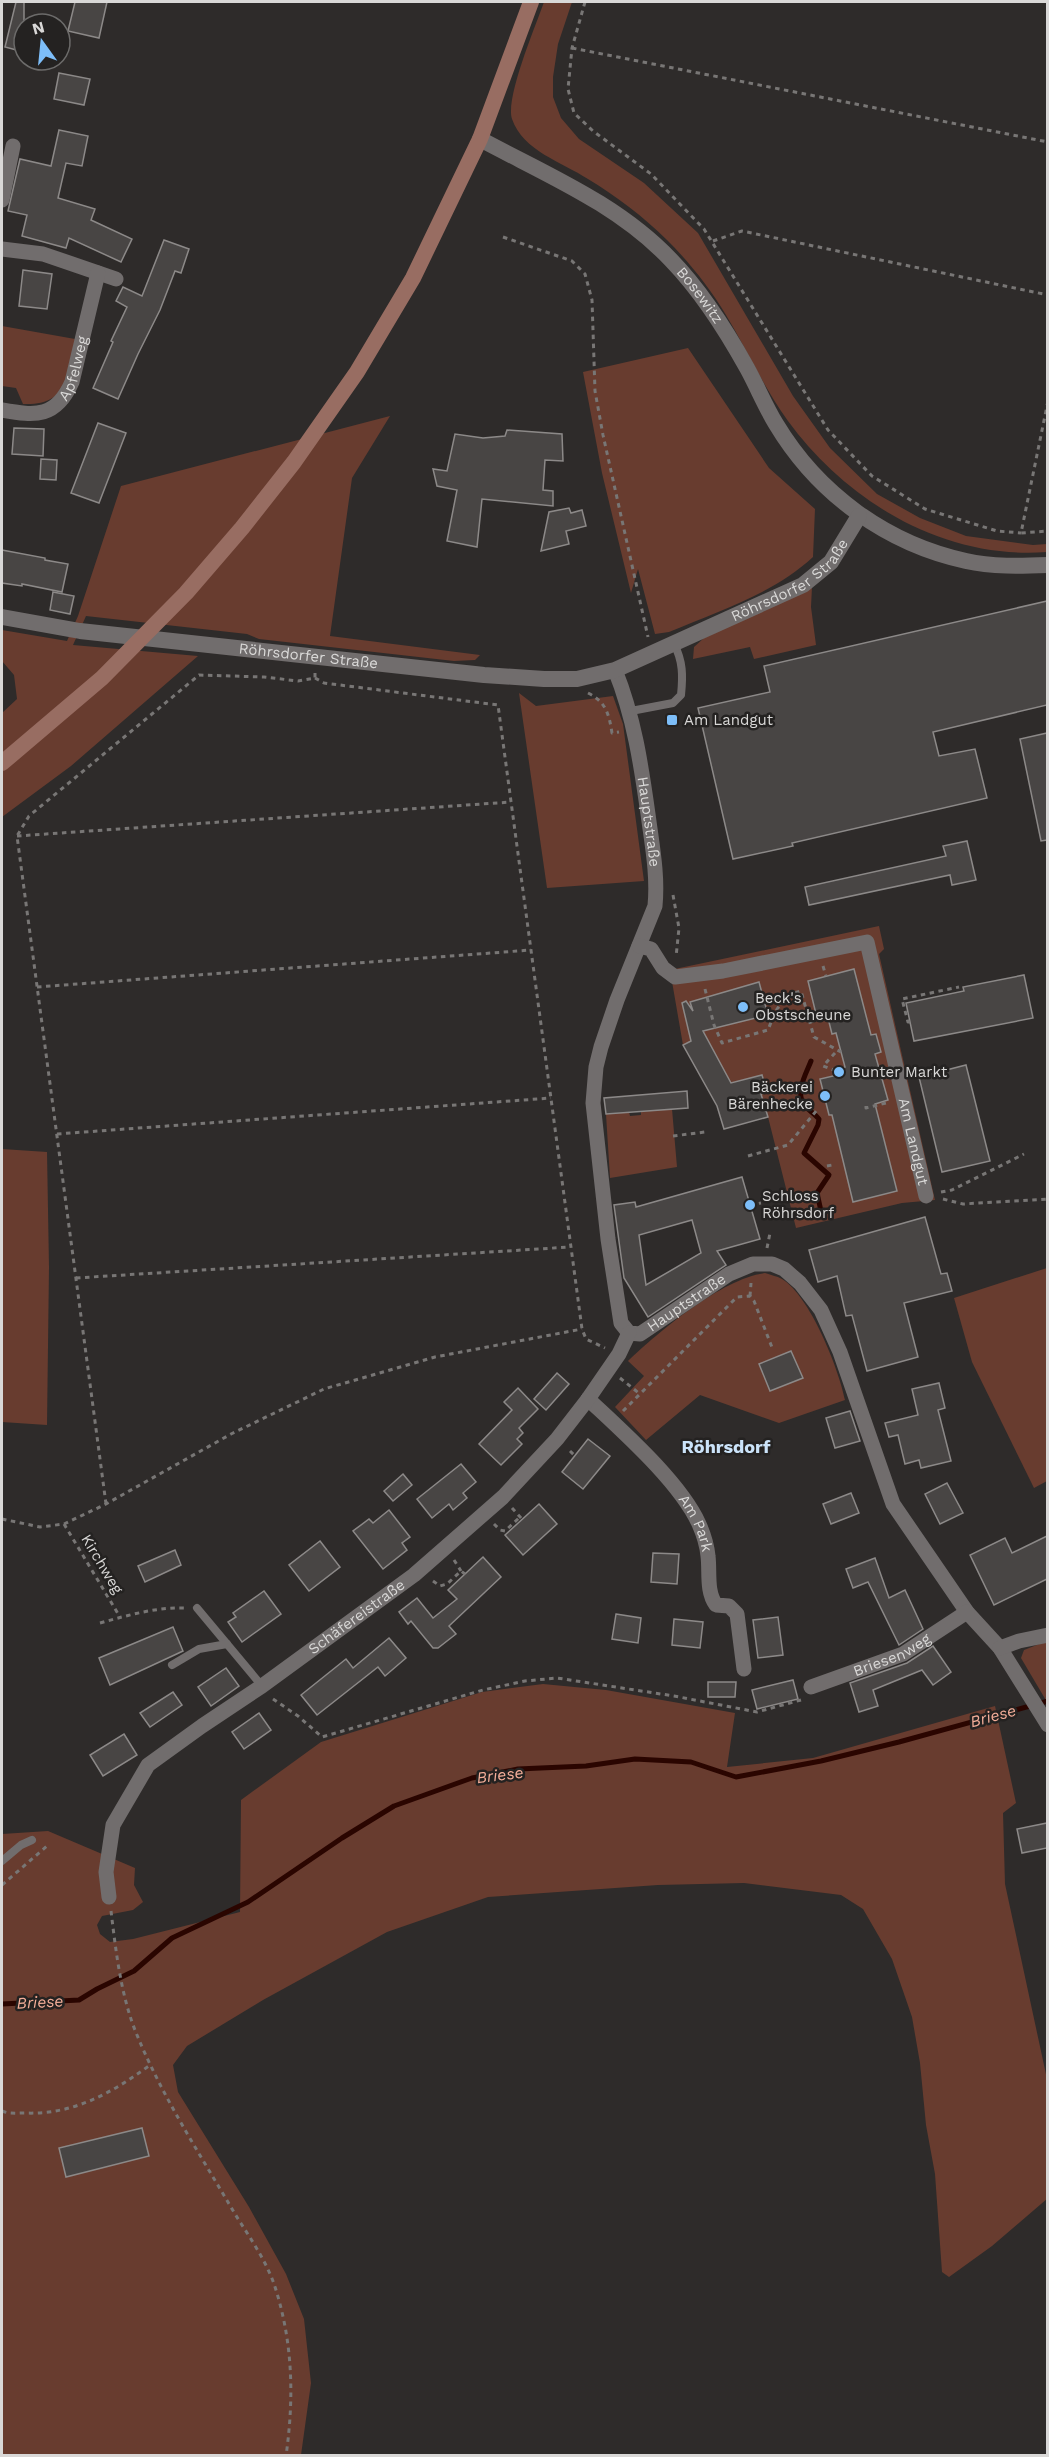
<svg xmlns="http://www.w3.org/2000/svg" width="1049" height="2457" font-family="'Work Sans',sans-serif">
<rect width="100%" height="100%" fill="#2e2b2a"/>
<!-- green -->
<g fill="#683c2f">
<path d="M544 2H572L558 44 553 77V97L561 118 579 139 644 183 698 233 793 396 830 448 877 494 920 518 966 536 1033 545 1047 544V552C944 560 847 502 788 421 764 388 747 350 726 315 710 288 689 262 667 240 644 217 616 196 588 179 562 162 523 151 512 119 505 98 536 25 544 2Z"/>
<path d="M2 326 75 339C67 375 69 406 23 404L16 388 2 386Z"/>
<path d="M688 348 769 468 815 509 813 557C773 594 719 611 669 632L655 634 638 569 631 593 602 473 583 372Z"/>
<polygon points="390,416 352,478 330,636 480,655 475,660 454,661 259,639 247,634 86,616 73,645 198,656 71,766 2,817 2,713 17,699 14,675 2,661 2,630 67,641 78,616 121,486"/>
<polygon points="812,587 811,607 816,645 754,659 750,647 693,659 694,647 704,638"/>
<polygon points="519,693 536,706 613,696 623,724 644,881 547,888"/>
<polygon points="879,926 884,949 879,954 935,1200 902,1203 796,1228 768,1117 724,1129 717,1106 683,1045 670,970"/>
<polygon points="672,1109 677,1167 610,1178 606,1114 629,1112 630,1116 641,1115 641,1111"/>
<polygon points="2,1149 47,1152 49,1267 47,1425 2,1422"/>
<polygon points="1047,1268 1047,1481 1034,1488 972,1362 954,1298"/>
<path d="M765 1273C770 1275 777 1276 782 1279 810 1296 839 1369 845 1400L779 1423 700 1395 646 1440 615 1407 644 1376 628 1361C659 1331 723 1278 765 1273Z"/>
<polygon points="1047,1641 1047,1702 1021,1658 1024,1650"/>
<polygon points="543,1684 606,1690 735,1713 727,1767 813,1758 995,1706 1016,1803 1003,1813 1005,1884 1047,2079 1048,2198 992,2246 949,2277 942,2272 935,2174 926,2125 920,2063 912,2017 892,1959 863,1909 841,1895 744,1883 658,1885 488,1897 387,1932 263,2000 187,2046 173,2065 178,2092 249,2207 286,2274 304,2319 311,2383 301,2455 2,2456 2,1834 48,1831 135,1868 134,1885 143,1902 133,1910 102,1916 97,1925 100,1934 110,1942 133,1939 240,1912 241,1800 321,1742 482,1692"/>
</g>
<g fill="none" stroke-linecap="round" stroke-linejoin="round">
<!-- stream -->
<g stroke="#2a0500" stroke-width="5">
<path d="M811 1061C806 1074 795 1092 804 1105 808 1110 814 1113 819 1119L818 1125 804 1153 829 1175 817 1193 821 1211"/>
<polyline points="2,2004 79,2000 97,1989 134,1971 172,1938 248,1902 342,1838 394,1806 472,1778 518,1769 586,1766 635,1759 691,1762 736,1777 821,1761 899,1742 1048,1701"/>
</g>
</g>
<!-- building -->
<g fill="#484544" stroke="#8c8988" stroke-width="1.5" fill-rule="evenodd">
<polygon points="16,2 24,2 24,52 5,47"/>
<polygon points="75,2 107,2 99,38 68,31"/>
<polygon points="59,73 90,79 84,105 54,99"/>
<polygon points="59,130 88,136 82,166 66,163 58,198 95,209 91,220 132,239 121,262 69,238 66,248 22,236 27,215 8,211 20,159 51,166"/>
<polygon points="164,240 189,249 181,273 175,271 160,310 138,354 118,399 93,388 113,342 111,341 127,307 116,301 123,287 142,296"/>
<polygon points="23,270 52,274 47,309 19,306"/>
<polygon points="98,423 126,433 99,503 71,493"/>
<polygon points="14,428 44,429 43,456 12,454"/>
<polygon points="507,430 562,434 563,461 545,460 543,490 553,491 553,506 482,499 477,547 447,541 457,490 437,486 433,469 447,471 455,434 483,438 505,436"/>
<polygon points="41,459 57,460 56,480 40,479"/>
<polygon points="569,508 571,513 582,510 586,526 566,531 569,544 541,551 549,512"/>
<polygon points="2,550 45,558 45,560 68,564 62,592 22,584 22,586 2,583"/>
<polygon points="53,592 74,596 70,614 50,610"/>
<polygon points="1047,601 1047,705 933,732 939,756 975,749 987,798 792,843 793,846 733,859 698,708 770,692 764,666"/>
<polygon points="1047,733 1047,840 1041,841 1020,739"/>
<polygon points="967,841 976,880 952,885 950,875 809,905 805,887 946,856 943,846"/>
<polygon points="854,969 871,1035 876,1034 881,1052 875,1054 888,1100 875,1104 897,1191 853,1202 832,1115 829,1115 820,1079 842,1074 841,1069 845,1067 836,1033 832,1034 829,1022 816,1014 808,981"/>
<polygon points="1024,975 1033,1018 914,1041 906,1003 964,991 963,987"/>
<polygon points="759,982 768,1015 703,1031 731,1083 762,1075 767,1092 761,1094 768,1117 724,1129 717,1106 683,1045 691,1041 682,1003 686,1001 693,1011 690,1002"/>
<polygon points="966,1065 990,1161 942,1172 919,1077"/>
<polygon points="687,1091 688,1108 606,1114 604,1098"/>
<path d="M742 1177 760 1239 717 1251 726 1265 648 1317 624 1278 614 1205 635 1202 636 1207ZM692 1220 701 1253 646 1285 639 1235Z"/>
<polygon points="925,1217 941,1274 947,1273 952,1291 904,1303 918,1357 867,1371 852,1315 846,1316 837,1276 818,1282 809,1250"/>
<polygon points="791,1351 803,1378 770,1391 759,1364"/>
<polygon points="557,1373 569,1384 546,1410 534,1399"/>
<polygon points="939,1383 945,1408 938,1410 951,1461 921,1468 919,1460 905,1464 898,1435 889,1437 885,1423 918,1415 912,1389"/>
<polygon points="518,1388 538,1409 519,1428 523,1433 517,1439 522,1444 501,1465 479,1444 512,1410 504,1402"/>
<polygon points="850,1411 860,1441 835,1448 826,1418"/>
<polygon points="588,1439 610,1456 583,1489 562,1472"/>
<polygon points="461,1464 476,1482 463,1493 467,1498 453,1510 449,1504 432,1518 417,1499"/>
<polygon points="403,1474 412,1485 393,1501 384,1491"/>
<polygon points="947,1483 963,1513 940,1524 925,1494"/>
<polygon points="851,1493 859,1513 831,1524 823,1504"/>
<polygon points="539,1504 557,1524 523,1555 505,1535"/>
<polygon points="389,1510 410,1537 402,1543 407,1550 383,1569 353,1531 369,1519 373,1523"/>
<polygon points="1047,1536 1047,1579 994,1605 970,1555 1005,1538 1012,1553"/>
<polygon points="320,1541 340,1567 309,1591 289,1565"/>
<polygon points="175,1550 181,1565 145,1582 138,1566"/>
<polygon points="653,1553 679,1554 677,1584 651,1582"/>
<polygon points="483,1557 501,1577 449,1626 456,1634 438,1648 433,1648 411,1621 408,1624 399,1612 417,1598 433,1618 457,1599 448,1590"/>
<polygon points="875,1558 889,1598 905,1590 923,1629 899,1645 868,1582 853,1588 846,1569"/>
<polygon points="264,1591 281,1614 242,1642 228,1622 236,1617 233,1613"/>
<polygon points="616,1614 641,1618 638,1643 612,1639"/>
<polygon points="778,1617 783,1655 758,1658 753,1620"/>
<polygon points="674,1619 703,1622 700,1648 672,1645"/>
<polygon points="173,1627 183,1651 110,1685 99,1658"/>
<polygon points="389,1638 406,1658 385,1676 378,1667 317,1715 301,1695 346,1659 353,1668"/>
<polygon points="933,1646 951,1672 933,1685 922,1670 873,1690 878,1706 859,1712 850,1683 907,1663"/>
<polygon points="226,1668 239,1686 211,1706 198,1687"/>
<polygon points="793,1680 798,1699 757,1709 752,1690"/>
<polygon points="708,1682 736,1682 735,1697 708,1697"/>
<polygon points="173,1692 182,1705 150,1727 140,1713"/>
<polygon points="259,1713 271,1730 244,1749 232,1732"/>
<polygon points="124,1734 137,1755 103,1776 90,1755"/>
<polygon points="1047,1823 1047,1848 1022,1853 1017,1829"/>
<polygon points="142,2128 149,2156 66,2177 59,2148"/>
</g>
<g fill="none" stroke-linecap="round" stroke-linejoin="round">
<!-- path -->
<g stroke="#787675" stroke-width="3" stroke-dasharray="4.5 4.5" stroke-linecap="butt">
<polyline points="585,2 572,48 568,89 574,113 593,131 651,174 704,229 828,430 872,476 925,509 997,531 1021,533"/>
<polyline points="572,48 1048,142"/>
<polyline points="503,237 572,261 585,274 592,300 595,391 603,435 648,637"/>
<polyline points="713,241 742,231 1048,295"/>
<polyline points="1048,401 1021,533 1048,531"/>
<polyline points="315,678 324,683 498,705 582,1329 586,1339 605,1348"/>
<path d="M588 693C606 702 609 714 612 733L619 732"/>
<polyline points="17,836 511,802"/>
<polyline points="673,895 679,928 676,957"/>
<polyline points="823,966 826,976"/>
<polyline points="37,987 531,950"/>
<polyline points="705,989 714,1025 722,1043 768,1030 775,1012 787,995 801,991 814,1037 841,1052"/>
<polyline points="810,1022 823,1018"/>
<polyline points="910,1022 908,1022 902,999 959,987"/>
<polyline points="835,1053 823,1066 839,1072"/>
<polyline points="866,1106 866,1108 886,1103 886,1107"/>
<polyline points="57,1134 551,1098"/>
<polyline points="673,1136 705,1132"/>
<polyline points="748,1156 788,1145 817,1110"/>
<polyline points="827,1166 832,1165"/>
<polyline points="941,1192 952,1190 1024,1154"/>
<polyline points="943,1199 963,1204 1048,1199"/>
<polyline points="750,1205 761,1203"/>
<polyline points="767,1248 770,1233"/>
<polyline points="76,1278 570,1247"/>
<polyline points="750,1296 751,1283"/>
<polyline points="620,1378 640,1394"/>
<polyline points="623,1411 737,1297 750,1296 754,1301 773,1350"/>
<polyline points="570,1451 575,1456"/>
<polyline points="106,1504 17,836 29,816 199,675 264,677 298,681 315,678 315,672"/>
<polyline points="512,1508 522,1519"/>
<polyline points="2,1519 40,1527 64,1524 106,1504 231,1434 324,1389 435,1357 582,1329"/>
<polyline points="64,1524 120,1617"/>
<polyline points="494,1524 500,1530 505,1531 520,1517"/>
<polyline points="454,1560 461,1571"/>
<polyline points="433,1581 440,1586 447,1584 461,1571 465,1574"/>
<path d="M100 1623C129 1615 156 1607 186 1608"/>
<polyline points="273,1699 298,1716 322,1737 483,1690 525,1681 557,1678 674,1696 757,1712 801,1700"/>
<polyline points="2,1885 47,1846"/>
<path d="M111 1911C116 1952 121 1997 137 2035 163 2098 201 2156 235 2214 250 2238 268 2263 276 2290 293 2345 294 2399 286 2456"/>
<path d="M2 2111C9 2114 17 2113 25 2113 73 2115 112 2093 150 2065"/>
</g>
<!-- service -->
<g stroke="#716d6d" stroke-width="8">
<path d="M631 711 673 703 681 695C683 676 683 661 674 644"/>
<polyline points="197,1608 262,1686"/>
<polyline points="172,1665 199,1649 227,1644"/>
<polyline points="2,1861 21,1845 32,1840"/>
</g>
<!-- minor -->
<g stroke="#716d6d" stroke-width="15">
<polyline points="2,200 13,146"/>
<polyline points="2,249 43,254 116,279"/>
<path id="s1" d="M2 410C36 416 56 418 72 382L98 273"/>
<path id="s2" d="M615 670C634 717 641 764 648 814 652 845 658 875 655 906L617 1000 601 1047 596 1067 593 1103 608 1239 621 1323 629 1333 640 1334 729 1274 753 1264H772L784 1269 800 1283 821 1310 840 1352 893 1504 967 1612 1000 1648 1048 1725"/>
<path id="s3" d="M639 946 651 949 663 968 675 977 723 971 867 942 926 1196"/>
<path id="s4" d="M588 1399C622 1431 680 1482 699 1524 703 1533 707 1546 708 1556 710 1572 706 1591 716 1605L729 1606 737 1614 744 1669"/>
<polyline points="1000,1648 1019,1641 1048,1635"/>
<path id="s5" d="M811 1687 903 1654 967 1612"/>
<path id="s6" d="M109 1897 106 1872 113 1825 148 1765 202 1726 262 1686 414 1575 503 1497 557 1439 588 1399 619 1354 629 1333"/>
</g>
<!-- tertiary -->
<g stroke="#716d6d" stroke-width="16">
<path id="s7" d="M480 139C547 175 618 204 671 260 701 291 726 330 747 368 757 386 765 406 776 424 818 494 887 544 966 561 992 567 1021 566 1048 565"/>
<path id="s8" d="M2 617 80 631 484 675 544 679H577L615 670 803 585 831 562 859 516"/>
</g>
<!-- secondary -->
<polyline stroke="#986d62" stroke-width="16" points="2,763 102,678 186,593 242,528 294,462 357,372 413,278 480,139 531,2"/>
</g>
<!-- markers -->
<g fill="#7dbef9" stroke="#242221" stroke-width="2">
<rect x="666" y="714" width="12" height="12" rx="3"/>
<circle cx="743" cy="1007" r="6"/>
<circle cx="839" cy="1072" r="6"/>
<circle cx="825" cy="1096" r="6"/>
<circle cx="750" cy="1205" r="6"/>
</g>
<g text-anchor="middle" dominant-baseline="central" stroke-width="5" stroke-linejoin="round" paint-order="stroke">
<!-- street labels -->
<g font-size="15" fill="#d9d8d7" stroke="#242221">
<text stroke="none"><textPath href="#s7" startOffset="273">Bosewitz</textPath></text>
<text stroke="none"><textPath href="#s1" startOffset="98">Apfelweg</textPath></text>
<text stroke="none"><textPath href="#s8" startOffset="816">Röhrsdorfer Straße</textPath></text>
<text stroke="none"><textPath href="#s8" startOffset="309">Röhrsdorfer Straße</textPath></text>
<text stroke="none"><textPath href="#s2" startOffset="156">Hauptstraße</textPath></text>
<text stroke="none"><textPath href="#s3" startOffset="450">Am Landgut</textPath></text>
<text stroke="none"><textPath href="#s2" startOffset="750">Hauptstraße</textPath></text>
<text stroke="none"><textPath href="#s4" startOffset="166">Am Park</textPath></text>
<text transform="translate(102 1564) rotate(59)">Kirchweg</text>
<text stroke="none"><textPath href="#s6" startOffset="398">Schäfereistraße</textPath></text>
<text stroke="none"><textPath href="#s5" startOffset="87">Briesenweg</textPath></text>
</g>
<!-- poi labels -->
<g font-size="15" fill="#d9d8d7" stroke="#242221" text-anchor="start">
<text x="684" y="720">Am Landgut</text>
<text x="755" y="998">Beck's<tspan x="755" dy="17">Obstscheune</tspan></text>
<text x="851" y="1072">Bunter Markt</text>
<text x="813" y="1087" text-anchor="end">Bäckerei<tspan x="813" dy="17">Bärenhecke</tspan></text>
<text x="762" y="1196">Schloss<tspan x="762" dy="17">Röhrsdorf</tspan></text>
</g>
<!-- water labels -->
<g font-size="16" font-style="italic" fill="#f4ae99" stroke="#242221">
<text transform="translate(993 1716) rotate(-15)">Briese</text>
<text transform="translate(500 1775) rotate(-7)">Briese</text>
<text transform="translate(40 2002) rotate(-3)">Briese</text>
</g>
<!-- quarter labels -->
<g font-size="18" font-weight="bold" fill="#cbe3f9" stroke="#242221">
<text x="726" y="1446">Röhrsdorf</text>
</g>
</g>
<!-- border -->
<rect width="1049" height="2457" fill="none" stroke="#d9d8d7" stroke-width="6"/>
<!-- north arrow -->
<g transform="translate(42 42) rotate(345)"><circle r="28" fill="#242221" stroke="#6c6b6a" stroke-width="1.5"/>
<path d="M0-4.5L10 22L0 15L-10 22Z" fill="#7dbef9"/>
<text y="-9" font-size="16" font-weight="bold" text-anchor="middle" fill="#d9d8d7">N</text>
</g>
</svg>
